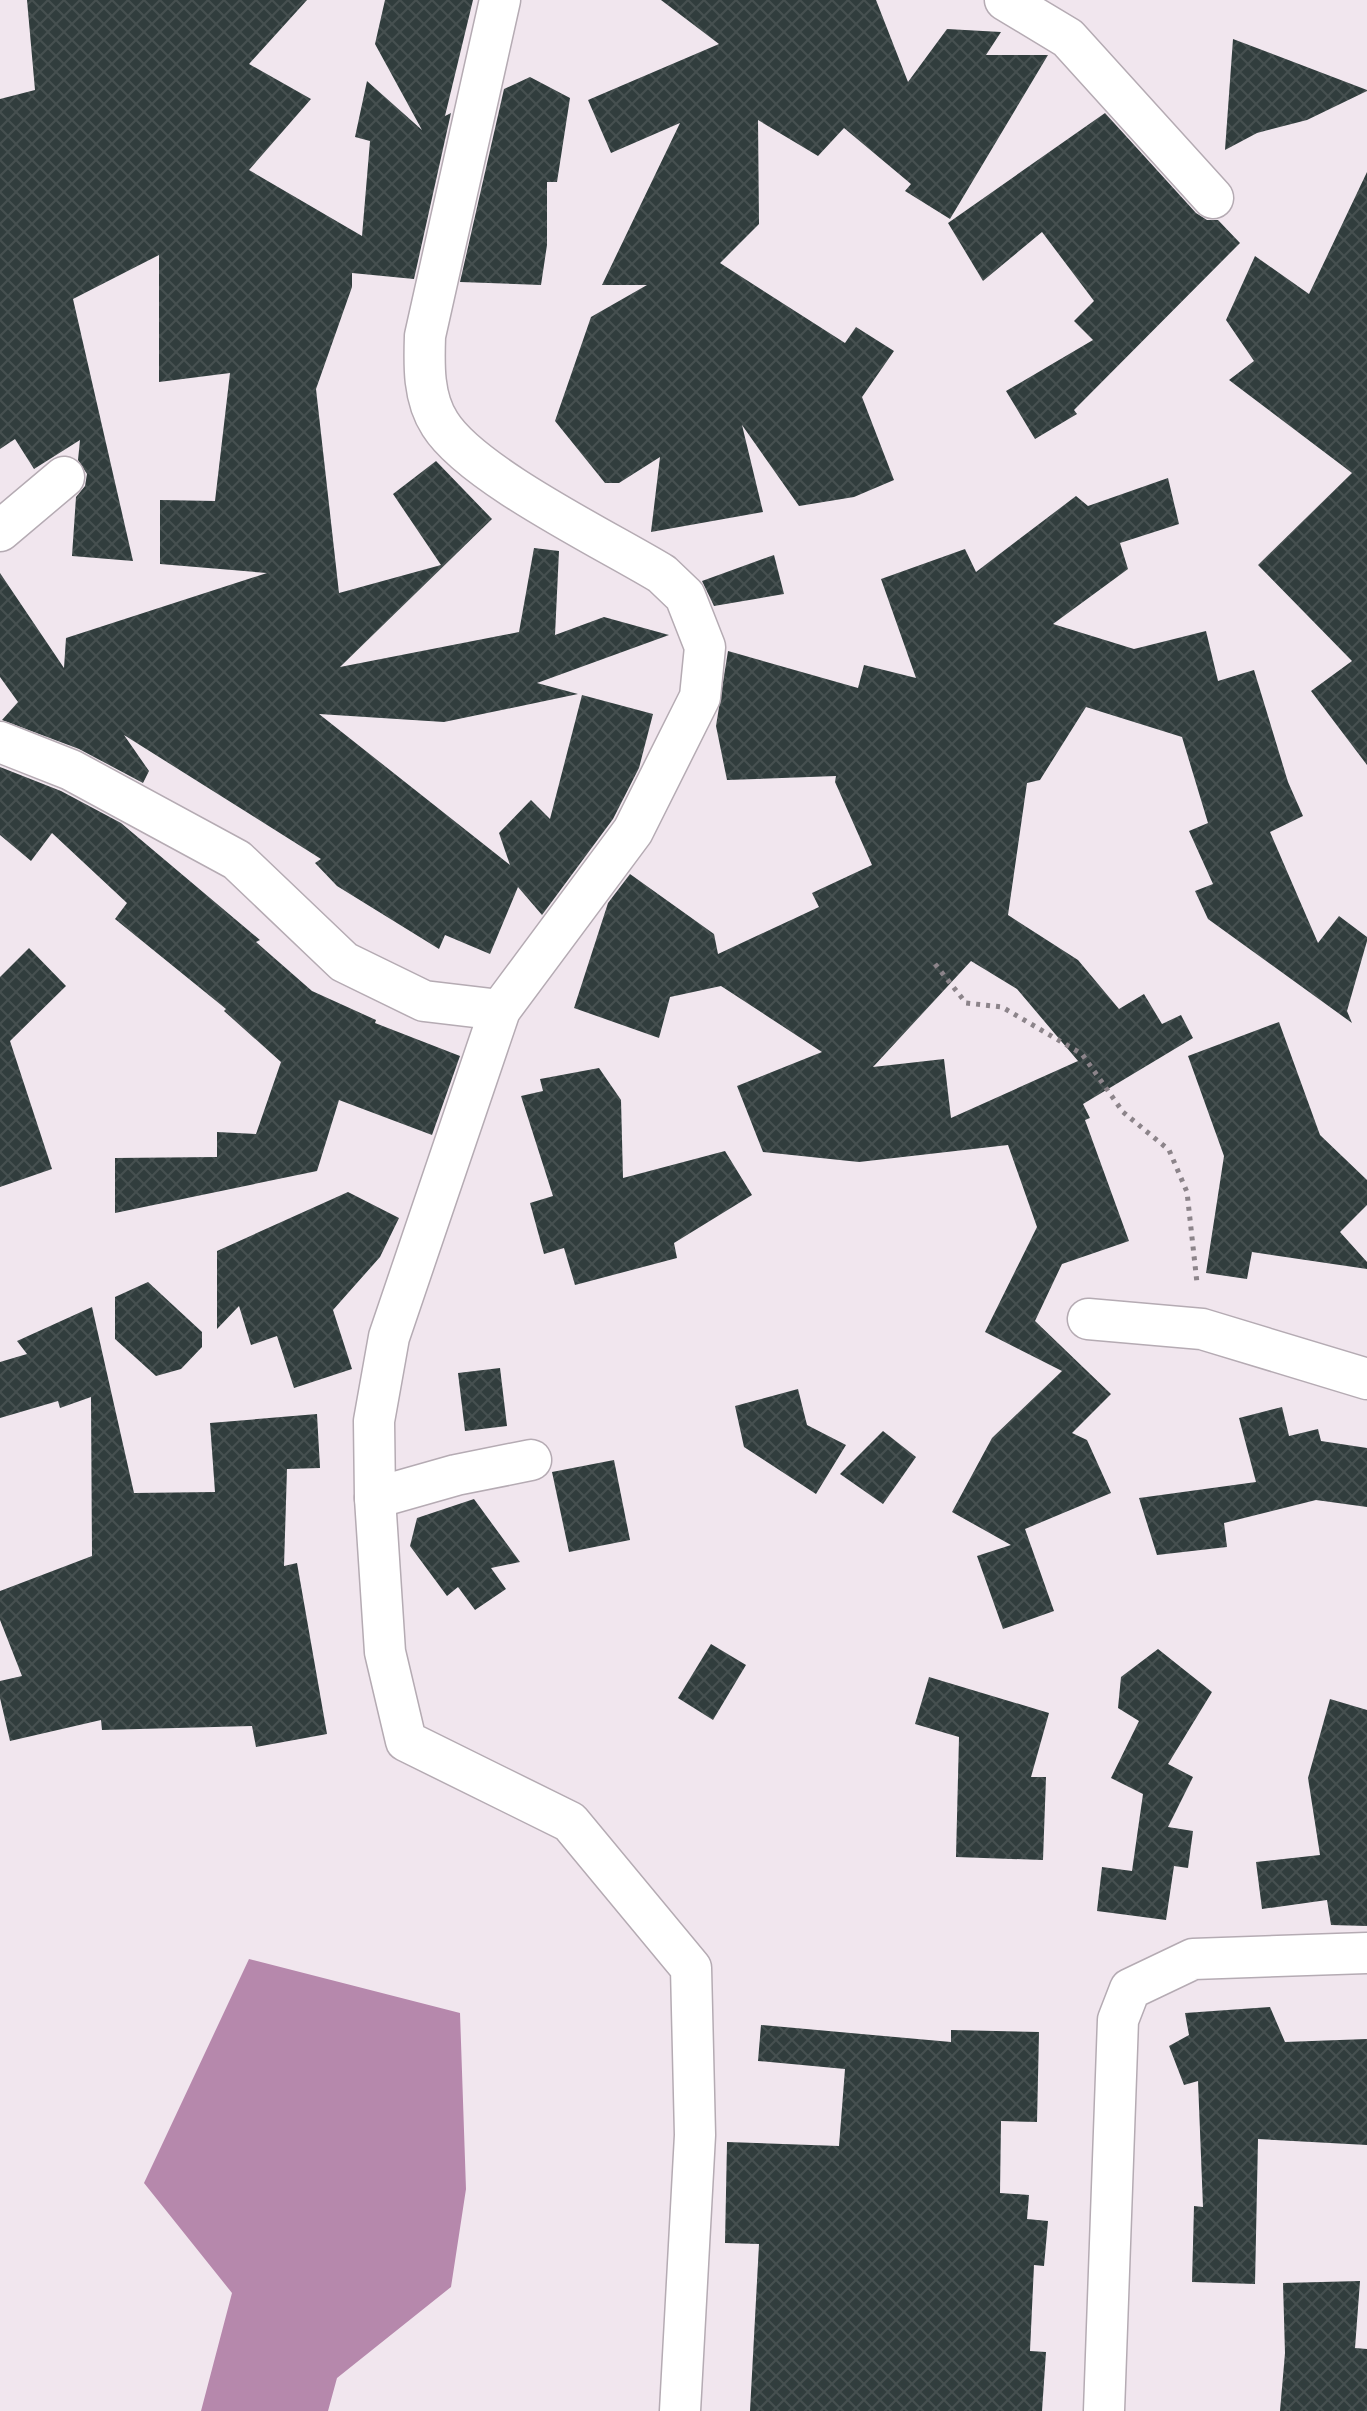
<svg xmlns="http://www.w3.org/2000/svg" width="1367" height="2411" font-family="Barlow,sans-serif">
<defs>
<pattern id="building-cross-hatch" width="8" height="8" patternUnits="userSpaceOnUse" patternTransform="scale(2)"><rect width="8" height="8" fill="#313d3d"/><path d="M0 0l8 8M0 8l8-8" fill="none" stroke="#465050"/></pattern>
</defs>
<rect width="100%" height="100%" fill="#f1e6ee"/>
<!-- water -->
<polygon fill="#b688ac" points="249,1959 460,2013 466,2189 451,2287 337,2378 328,2411 201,2411 232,2293 144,2183"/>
<!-- building -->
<g fill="url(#building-cross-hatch)" fill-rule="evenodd">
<polygon points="27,0 307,0 249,64 311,99 249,170 362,236 370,141 355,137 367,81 422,130 375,44 385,0 473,0 445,116 451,113 414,279 352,273 352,287 316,389 339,593 441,565 393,494 436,461 492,519 340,667 519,632 534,548 559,551 555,635 604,617 669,635 537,683 578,694 444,722 319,714 510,865 499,833 531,800 550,819 582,695 653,714 639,768 613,819 542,915 518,887 490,954 445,935 439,949 337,886 315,863 321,859 124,735 149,771 143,783 79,749 2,720 18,702 0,677 0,573 64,668 66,638 267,573 160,564 160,500 215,501 230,373 159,382 159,255 73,299 133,561 72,556 76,497 85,486 87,474 78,460 80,440 34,469 15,439 0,449 0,99 35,90"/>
<polygon points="661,0 876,0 908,82 947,29 1001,32 986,55 1048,55 950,219 905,191 911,184 844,128 818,156 758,120 759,224 720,263 845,343 856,327 894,351 862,397 894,480 854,497 799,506 742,425 763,512 651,532 660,457 619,483 605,483 555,421 591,317 647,285 602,285 680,123 611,153 588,100 719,44"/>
<polygon points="1233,39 1367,90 1367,91 1307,120 1257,133 1225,150"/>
<polygon points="530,77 570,98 557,182 547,182 547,245 541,285 460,282 504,89"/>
<polygon points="1105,113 1196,213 1207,220 1218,220 1240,243 1074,410 1077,414 1035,439 1006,391 1093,340 1074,321 1094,301 1042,232 983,281 948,223"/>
<polygon points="1367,172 1367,765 1311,691 1352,661 1258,565 1352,473 1229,380 1254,361 1226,320 1255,256 1309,294"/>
<path d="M1168 478 1179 524 1120 543 1128 569 1053 624 1134 649 1206 631 1218 681 1254 670 1288 782 1303 816 1270 832 1318 943 1339 916 1367 937V941L1347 1011 1352 1023 1208 919 1195 891 1213 884 1189 831 1208 823 1182 737 1086 707 1040 780 1027 783 1008 915 1078 960 1119 1009 1144 994 1162 1024 1181 1015 1193 1038 1083 1104 1090 1118 1085 1120 1129 1241 1062 1264 1035 1321 1111 1394 1072 1433 1087 1440 1111 1493 1025 1529 1054 1611 1003 1629 977 1556 1011 1545 952 1512 992 1438 1062 1371 985 1332 1037 1227 1008 1145 859 1162 763 1152 737 1086 822 1052 721 986 670 997 659 1038 574 1008 608 903 630 874 714 934 718 954 819 907 812 893 872 865 835 782 836 776 727 780 716 726 728 651 858 688 864 665 916 678 881 579 965 549 976 572 1076 496 1088 506ZM971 961 1017 989 1078 1061 951 1118 944 1059 873 1067Z"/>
<polygon points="774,555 784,594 714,606 702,581"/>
<polygon points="0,767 61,791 121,823 260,940 256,942 312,991 376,1020 375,1023 460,1056 432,1135 339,1100 317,1171 115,1213 115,1158 217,1157 217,1132 256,1134 281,1062 224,1011 226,1009 115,919 127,903 52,833 31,861 0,835"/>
<polygon points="29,948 66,986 10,1041 52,1169 0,1187 0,977"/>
<polygon points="1279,1022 1320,1135 1367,1180 1367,1205 1340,1232 1367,1262 1367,1269 1252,1252 1247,1279 1206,1273 1224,1156 1188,1056"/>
<polygon points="599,1068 621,1100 623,1178 725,1151 752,1195 674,1243 677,1258 575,1285 564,1248 544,1254 530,1203 553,1196 521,1096 543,1091 540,1079"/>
<polygon points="348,1192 399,1218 380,1257 333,1310 352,1369 294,1388 277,1336 251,1345 239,1306 217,1329 217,1251"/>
<polygon points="148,1282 202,1332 202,1347 181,1369 156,1376 115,1339 115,1297"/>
<polygon points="92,1307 134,1493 215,1492 210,1423 317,1414 320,1468 287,1469 284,1566 297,1563 327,1734 256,1747 252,1726 102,1730 101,1720 10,1741 0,1698 0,1681 22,1676 0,1620 0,1591 92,1556 91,1397 60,1408 58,1401 0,1418 0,1362 27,1354 17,1341"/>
<polygon points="500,1368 507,1426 465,1431 458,1373"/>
<polygon points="798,1389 807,1425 846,1445 816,1494 744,1447 735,1406"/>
<polygon points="1282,1407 1289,1436 1318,1429 1321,1441 1367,1448 1367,1507 1316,1500 1224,1523 1227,1547 1157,1555 1139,1498 1256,1482 1239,1418"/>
<polygon points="883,1431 916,1457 883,1504 840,1474"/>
<polygon points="614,1460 630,1540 569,1552 552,1472"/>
<polygon points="474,1499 520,1562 491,1568 506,1589 475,1610 458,1587 447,1596 410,1546 417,1518"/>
<polygon points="711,1644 746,1665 713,1720 678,1698"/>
<polygon points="1158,1649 1212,1692 1168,1764 1193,1777 1168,1827 1193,1831 1188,1868 1174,1866 1166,1920 1097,1911 1102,1867 1132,1871 1143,1794 1111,1778 1139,1721 1118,1708 1121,1677"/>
<polygon points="929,1677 1049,1713 1031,1777 1046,1777 1043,1860 956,1857 959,1737 915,1724"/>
<polygon points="1330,1699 1367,1710 1367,1926 1331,1925 1327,1900 1262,1909 1256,1862 1320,1855 1308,1778"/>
<polygon points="1270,2007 1285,2042 1367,2039 1367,2145 1258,2139 1255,2284 1192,2282 1194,2206 1203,2207 1198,2081 1184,2085 1169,2046 1189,2035 1185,2013"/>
<polygon points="761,2025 951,2042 951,2030 1039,2032 1037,2122 1001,2121 1000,2193 1029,2195 1027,2219 1048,2221 1044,2266 1034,2265 1030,2351 1046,2352 1042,2411 750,2411 759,2244 725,2243 727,2142 839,2146 845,2069 758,2061"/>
<polygon points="1360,2281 1355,2348 1367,2349 1367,2411 1280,2411 1285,2353 1283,2283"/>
</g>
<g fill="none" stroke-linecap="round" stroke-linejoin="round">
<!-- minor casing -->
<g stroke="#b5abb3" stroke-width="43">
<g id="minor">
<path d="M500 0 425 336C424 365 423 398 440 424 472 475 606 540 662 574L685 596 705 647 700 697 633 831 500 1010 389 1337 374 1421 375 1498 385 1652 406 1741 570 1822 691 1968 695 2135 680 2411"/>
<polyline points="1005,0 1068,38 1213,198"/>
<polyline points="0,531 64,477"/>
<polyline points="0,742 71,770 237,860 344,962 424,1001 500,1010"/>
<polyline points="1088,1319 1202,1329 1367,1379"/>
<polyline points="375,1498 456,1475 531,1460"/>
<polyline points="1104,2411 1118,2020 1130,1989 1193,1959 1367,1953"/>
</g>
</g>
<!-- path -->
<polyline stroke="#8c848a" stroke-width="5" stroke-dasharray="4 6" stroke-linecap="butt" points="935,964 966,1003 1002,1007 1082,1054 1123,1112 1169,1150 1187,1192 1197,1283"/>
<!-- minor -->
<use href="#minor" stroke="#fff" stroke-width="40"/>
</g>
</svg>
